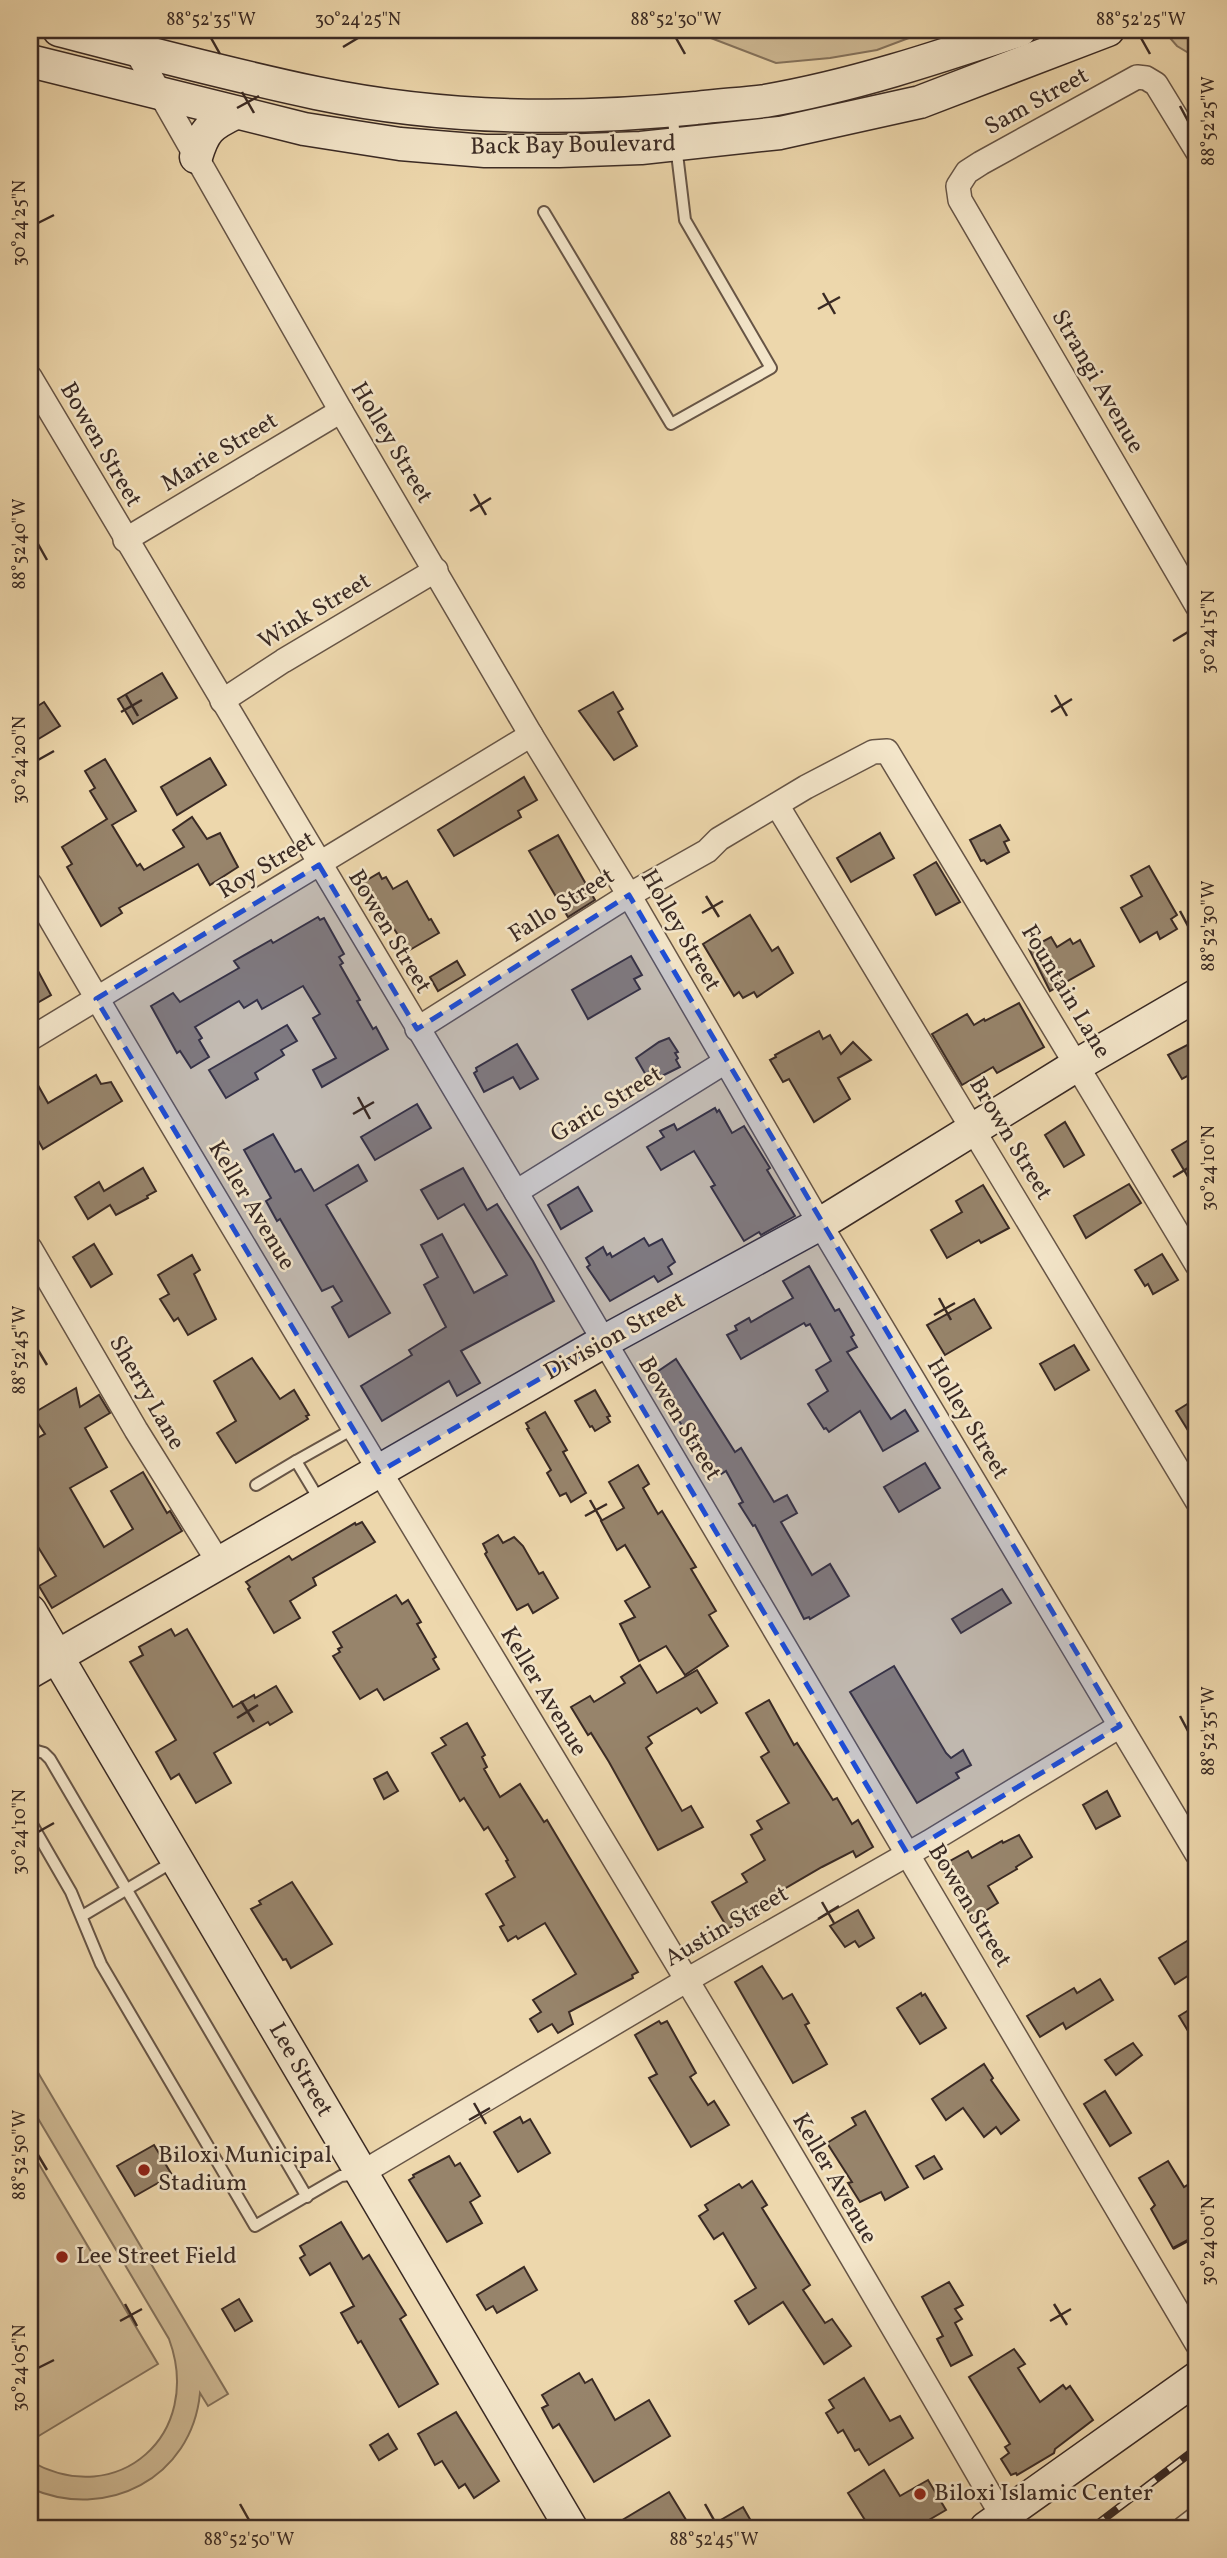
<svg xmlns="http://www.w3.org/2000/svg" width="1227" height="2558" font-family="Vollkorn,serif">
<rect width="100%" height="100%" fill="#edd7ac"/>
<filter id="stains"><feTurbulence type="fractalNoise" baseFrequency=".00286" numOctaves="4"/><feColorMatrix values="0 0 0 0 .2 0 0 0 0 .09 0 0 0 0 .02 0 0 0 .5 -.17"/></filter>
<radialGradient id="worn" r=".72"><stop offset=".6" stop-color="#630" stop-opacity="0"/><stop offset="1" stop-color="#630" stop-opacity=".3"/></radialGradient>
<!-- green -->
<g fill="#cfba95" stroke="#84725c" stroke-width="2">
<polygon points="690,30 930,30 877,50 830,58 776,63"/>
<polygon points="1163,30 1197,30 1197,58 1177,46"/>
<path d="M30 2059 228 2394 208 2406 200 2393C192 2478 106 2522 30 2488V2461C118 2511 204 2434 169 2339L30 2105Z"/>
<polygon points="30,2149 158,2364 32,2440 30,2437"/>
</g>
<!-- building -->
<g fill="#97846b" stroke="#3a2a24" stroke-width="2">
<polygon points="162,673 177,698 133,724 118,699"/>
<polygon points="613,692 623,709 618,712 637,746 614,760 579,711"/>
<polygon points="44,702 60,726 30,744 30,711"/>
<polygon points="210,758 226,785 177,815 161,787"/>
<polygon points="105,759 136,811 112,825 137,866 140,864 144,870 184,847 173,830 192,817 207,839 220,833 238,867 210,885 198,864 119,908 122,913 101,926 67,867 72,864 62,847 107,819 90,791 95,788 85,771"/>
<polygon points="524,777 537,800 518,811 521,817 454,856 438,830"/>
<polygon points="1000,825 1009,840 1004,842 1009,852 987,864 984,860 981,861 970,840"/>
<polygon points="880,833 894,858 851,882 837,858"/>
<polygon points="558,835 595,900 568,917 529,851"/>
<polygon points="936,862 960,902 936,915 914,875"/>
<polygon points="1149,866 1177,915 1171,919 1177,929 1160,939 1157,932 1140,942 1121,908 1142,896 1131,876"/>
<polygon points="379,873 382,879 386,877 393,889 407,881 429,920 431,919 439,933 408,951 391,924 386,927 363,891 366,889 362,883"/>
<polygon points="750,915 772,951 778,947 793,973 757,997 754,992 743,998 739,992 734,996 703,944"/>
<polygon points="318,917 320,920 324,918 344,954 339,957 343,963 340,965 360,1000 357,1001 373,1029 376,1027 388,1049 322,1087 313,1070 336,1058 313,1018 320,1014 303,986 262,1009 257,1000 244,1008 239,1001 195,1027 202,1038 199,1040 209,1057 191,1068 180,1051 177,1053 151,1006 173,993 180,1002 239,968 234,961 271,940 273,943"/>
<polygon points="1051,937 1057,947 1070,939 1073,944 1080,940 1094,966 1050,991 1029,949"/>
<polygon points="30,956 51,995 30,1007"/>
<polygon points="631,956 642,975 634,979 640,989 588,1019 572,990"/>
<polygon points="457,961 465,975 438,991 430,977"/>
<polygon points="1019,1003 1044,1047 997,1073 993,1067 962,1085 932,1034 967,1014 974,1025 984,1019 985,1021"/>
<polygon points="287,1025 297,1041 281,1050 284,1055 255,1073 258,1079 226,1098 209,1070"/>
<polygon points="819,1031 823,1039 830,1035 841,1054 853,1042 871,1060 838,1078 850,1099 814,1122 789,1079 783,1082 770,1060 776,1057 775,1055"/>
<polygon points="669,1038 678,1052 675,1053 678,1058 676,1060 680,1067 650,1082 636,1058 659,1042"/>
<polygon points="1191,1043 1197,1054 1197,1071 1182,1079 1168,1055"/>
<polygon points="517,1044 538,1079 520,1089 513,1077 484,1092 474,1073 477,1071 476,1068"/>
<polygon points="30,1071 48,1103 96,1075 101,1084 111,1082 122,1101 43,1149 30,1126"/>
<polygon points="417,1104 431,1128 375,1160 361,1137"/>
<polygon points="715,1108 717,1112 719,1110 732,1133 744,1126 770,1168 767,1170 795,1216 761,1235 759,1232 744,1241 711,1187 715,1185 694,1151 661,1170 647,1147 664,1137 660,1131 674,1124 677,1130"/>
<polygon points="1065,1122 1084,1155 1064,1167 1045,1135"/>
<polygon points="273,1134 295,1172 301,1169 314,1191 358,1165 367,1181 326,1205 390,1313 349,1337 332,1307 342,1301 333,1286 322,1291 280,1219 277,1221 266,1201 271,1198 244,1150"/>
<polygon points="1197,1135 1197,1192 1172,1150"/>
<polygon points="143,1168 156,1191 147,1196 148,1198 116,1215 110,1205 88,1219 75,1197 99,1182 104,1191"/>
<polygon points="463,1168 487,1210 497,1204 533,1261 554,1301 461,1351 480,1383 457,1396 449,1381 382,1421 361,1386 412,1355 409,1350 446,1327 424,1285 438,1277 421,1245 442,1234 474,1293 507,1275 464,1204 438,1219 421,1190"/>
<polygon points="1129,1184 1141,1203 1086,1238 1074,1216"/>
<polygon points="983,1185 1009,1228 981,1243 979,1240 947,1258 931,1230 962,1212 956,1201"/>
<polygon points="578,1187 592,1211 561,1229 548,1205"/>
<polygon points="644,1238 649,1246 662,1239 675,1262 668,1267 672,1274 658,1282 654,1276 610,1301 587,1267 590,1265 586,1258 603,1247 607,1255 610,1253 612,1257"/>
<polygon points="94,1244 112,1274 91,1287 73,1257"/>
<polygon points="1162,1254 1178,1280 1153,1294 1148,1284 1145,1286 1135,1270"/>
<polygon points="192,1255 200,1270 194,1274 216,1319 188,1335 178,1318 174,1321 160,1299 169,1294 158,1275"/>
<polygon points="809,1266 835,1311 839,1309 854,1335 851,1337 857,1347 847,1352 891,1419 905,1410 918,1431 883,1451 860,1411 829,1432 826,1428 824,1429 808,1404 828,1391 816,1370 831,1361 810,1324 806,1326 804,1323 741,1359 727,1335 737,1330 735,1326 749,1318 751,1322 793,1298 783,1281"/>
<polygon points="974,1299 991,1328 945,1355 927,1325"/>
<polygon points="1074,1345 1089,1370 1055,1390 1040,1364"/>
<polygon points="252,1358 280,1399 294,1390 309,1415 306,1416 308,1419 236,1463 217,1433 236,1421 214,1381"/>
<polygon points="676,1359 735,1452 741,1448 774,1502 787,1495 797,1513 781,1522 812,1575 830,1564 849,1596 810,1619 809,1617 804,1619 755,1525 753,1526 739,1504 743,1502 726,1471 718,1476 713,1466 707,1470 699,1457 701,1456 651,1376"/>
<polygon points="76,1388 80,1407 99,1395 110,1413 85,1428 107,1467 70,1488 104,1547 133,1529 111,1491 143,1472 167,1513 170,1511 182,1531 52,1608 39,1586 56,1576 30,1534 30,1442 45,1434 32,1414"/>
<polygon points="595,1390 610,1416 607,1417 610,1422 595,1431 592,1426 590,1427 575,1401"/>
<polygon points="1197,1398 1197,1445 1176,1411"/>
<polygon points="545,1412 567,1450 563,1452 586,1493 571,1502 566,1493 560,1496 547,1473 551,1470 527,1429 529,1428 526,1423"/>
<polygon points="925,1463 940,1488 899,1512 884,1487"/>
<polygon points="638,1465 649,1484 643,1488 658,1514 662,1511 696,1567 691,1569 716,1611 709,1615 728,1646 685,1675 666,1646 639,1661 620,1624 635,1617 625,1601 650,1587 625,1545 617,1550 601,1521 624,1508 609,1482"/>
<polygon points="362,1522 375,1542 313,1578 316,1585 290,1601 300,1618 274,1633 248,1589 250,1587 246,1582 289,1556 292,1560 355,1523 356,1525"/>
<polygon points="498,1535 503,1543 514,1537 523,1546 539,1574 543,1572 558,1598 533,1613 528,1604 517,1610 485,1554 487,1552 483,1544"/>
<polygon points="1002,1589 1011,1603 961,1633 952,1619"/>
<polygon points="396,1595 402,1604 408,1600 421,1622 417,1624 436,1657 433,1659 439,1669 384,1700 377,1689 360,1699 333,1656 340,1652 338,1649 342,1647 333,1632"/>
<polygon points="171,1629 175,1636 187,1629 233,1707 254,1695 255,1698 276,1686 292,1712 270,1725 268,1722 214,1753 231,1783 196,1803 179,1774 171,1779 156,1752 176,1740 130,1662 143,1655 139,1647"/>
<polygon points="640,1665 657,1693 697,1670 717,1703 701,1713 697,1708 648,1737 652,1743 646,1748 682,1811 691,1806 703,1827 658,1850 609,1762 591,1733 588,1735 571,1707 590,1696 594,1702 625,1683 621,1677"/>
<polygon points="894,1666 946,1753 951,1758 963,1750 971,1765 956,1773 959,1778 917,1803 850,1692"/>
<polygon points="769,1700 794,1745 797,1743 833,1800 837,1798 852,1824 858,1820 873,1847 856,1857 853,1851 822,1867 760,1903 763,1908 728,1929 712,1902 747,1882 742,1874 765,1860 751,1835 762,1829 757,1821 789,1803 761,1757 769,1752 746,1713"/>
<polygon points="467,1723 485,1755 482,1757 487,1767 484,1769 500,1797 520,1784 544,1822 547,1820 638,1972 632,1975 633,1978 569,2012 573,2024 558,2033 552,2024 538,2032 530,2019 541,2012 533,2000 576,1974 545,1923 518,1939 516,1936 508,1941 500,1927 504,1925 486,1894 515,1877 506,1861 508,1860 488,1827 484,1830 464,1798 460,1801 432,1753 446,1745 441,1738"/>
<polygon points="387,1772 398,1791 384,1799 374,1779"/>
<polygon points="1107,1791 1120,1816 1096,1829 1083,1805"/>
<polygon points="1019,1835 1032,1857 1016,1867 1017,1869 988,1886 998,1903 972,1919 941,1866 968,1851 972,1858 1002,1841 1003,1843"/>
<polygon points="292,1882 332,1944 291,1968 286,1959 283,1960 251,1909 261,1904 259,1901"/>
<polygon points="858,1910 874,1938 859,1947 855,1941 845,1947 830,1926"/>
<polygon points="1197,1935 1197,1970 1175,1984 1159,1958"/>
<polygon points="762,1966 783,1999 792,1994 809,2023 805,2025 827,2064 793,2083 735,1982"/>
<polygon points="1100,1979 1113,2000 1066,2029 1063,2023 1040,2037 1027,2016 1074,1988 1077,1993"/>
<polygon points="921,1993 922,1996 925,1994 946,2028 920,2044 897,2008"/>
<polygon points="1197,2005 1197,2046 1179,2016"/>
<polygon points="659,2021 661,2024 667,2021 696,2073 690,2077 708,2105 714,2101 729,2125 691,2147 649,2078 657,2074 635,2035"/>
<polygon points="1133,2043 1142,2055 1116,2075 1105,2060"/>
<polygon points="984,2064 993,2078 991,2080 1019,2120 1001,2134 996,2127 984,2137 963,2108 946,2120 932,2099"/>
<polygon points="1105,2091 1131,2133 1110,2146 1084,2104"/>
<polygon points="865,2111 908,2187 885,2200 881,2192 860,2202 848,2183 852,2182 827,2143 856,2125 852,2118"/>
<polygon points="520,2117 523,2123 530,2119 550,2153 518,2172 494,2132"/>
<polygon points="154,2145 172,2175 135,2196 117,2166"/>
<polygon points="449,2156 455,2166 460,2163 480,2196 470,2202 482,2223 447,2242 409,2180 414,2177 413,2175"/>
<polygon points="934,2156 942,2169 924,2179 916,2166"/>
<polygon points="1168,2161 1184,2187 1197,2179 1197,2235 1173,2248 1151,2209 1155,2205 1139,2178"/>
<polygon points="752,2181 767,2205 762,2208 810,2285 803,2290 825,2323 832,2319 851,2346 824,2364 783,2302 749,2324 735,2301 756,2288 723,2233 714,2239 699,2216 708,2210 705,2205 739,2184 742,2188"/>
<polygon points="341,2222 363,2259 369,2255 406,2315 400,2319 438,2384 399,2407 361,2341 358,2343 341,2313 354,2306 330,2263 310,2275 300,2258 305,2255 300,2246"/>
<polygon points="524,2267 537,2290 497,2313 493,2306 486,2310 477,2295"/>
<polygon points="949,2282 963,2305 955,2309 962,2319 955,2323 972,2355 951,2366 937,2339 943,2336 922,2297"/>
<polygon points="239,2299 252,2321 235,2331 222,2309"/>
<polygon points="1014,2349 1025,2364 1018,2368 1040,2402 1063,2385 1066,2389 1070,2386 1093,2420 1055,2449 1054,2453 1017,2475 1016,2473 1011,2475 1001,2459 1009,2453 1005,2447 1010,2444 969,2377"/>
<polygon points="579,2373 585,2383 592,2379 615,2420 649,2400 670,2436 594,2482 559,2424 553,2428 542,2408 548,2405 542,2395"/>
<polygon points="864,2378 890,2421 900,2416 913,2438 869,2465 859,2449 855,2451 843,2430 838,2433 826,2413 834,2408 829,2400"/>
<polygon points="456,2412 499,2481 474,2498 465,2484 459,2488 442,2461 435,2465 418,2434"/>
<polygon points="388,2434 397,2449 379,2460 370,2445"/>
<polygon points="884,2470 900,2496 928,2480 946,2510 915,2528 870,2528 848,2493"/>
<polygon points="669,2492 691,2528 609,2528"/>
<polygon points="743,2507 755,2528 707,2528"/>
</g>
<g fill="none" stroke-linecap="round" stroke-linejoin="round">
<!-- lane casing -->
<g stroke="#675546" stroke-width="14">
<g id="lane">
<polyline points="544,212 671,424 771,368 685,220 672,112"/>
<polyline points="296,1461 353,1429"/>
<polyline points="256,1485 296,1461 320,1501"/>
<polyline points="30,1749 44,1753 50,1759 307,2197"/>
<polyline points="30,1821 71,1892 101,1964 255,2226 341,2176 359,2174"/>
<polyline points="82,1916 176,1860"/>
</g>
</g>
<!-- street casing -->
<g stroke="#675546" stroke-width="26">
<g id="street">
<polyline points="124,30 341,411 531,735 629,895 820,1224 1197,1854"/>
<polyline points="1197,151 1156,84 1146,78 1137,77 981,163 967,172 958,186 960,200 1197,606"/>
<polyline points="30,377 516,1192 1197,2344"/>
<polyline points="125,540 341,411"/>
<polyline points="222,701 283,661 436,570"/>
<polyline points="777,805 1197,1501"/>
<path d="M30 884C351 1435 692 1974 1009 2528"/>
<polyline points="417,1029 629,895 707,851 719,839 806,787 873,752 887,751 1197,1265"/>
<polyline points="30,1039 531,735"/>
<polyline points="516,1192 725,1062"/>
<polyline points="30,1248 136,1430 219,1563"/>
<polyline points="360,2174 687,1980 929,1842 1120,1726"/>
<polyline points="1184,2528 1197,2518"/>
</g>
</g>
<!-- secondary casing -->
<g stroke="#3a2a24" stroke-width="35">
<g id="secondary">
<path d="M59 30C144 52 230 75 316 93 441 119 570 121 696 108 719 105 742 104 765 101 852 86 936 58 1020 30"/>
<polyline points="30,61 304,129 400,144 485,151 559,151 641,148 780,133 920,102 1108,30"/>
<path d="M196 157C204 130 210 125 235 113"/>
<polyline points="30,1611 571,2528"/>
<polyline points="30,1672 603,1342 820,1224 1077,1065 1197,995"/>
<polyline points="986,2528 1197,2378"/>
</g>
</g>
<!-- lane -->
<use href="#lane" stroke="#f3e5c9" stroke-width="10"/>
<!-- street -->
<use href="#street" stroke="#f3e5c9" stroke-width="23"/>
<!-- secondary -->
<use href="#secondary" stroke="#f3e5c9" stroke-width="32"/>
<!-- rail casing -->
<g stroke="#3a2a24" stroke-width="8">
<polyline id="rail" points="1092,2528 1197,2448"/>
</g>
<!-- rail -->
<use href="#rail" stroke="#f3e5c9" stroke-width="5" stroke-dasharray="16" stroke-linecap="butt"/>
</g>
<!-- marked area -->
<path fill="#1d4ed8" fill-opacity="0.2" stroke="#1d4ed8" stroke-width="5" stroke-dasharray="14 9" stroke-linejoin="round" d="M319 865 417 1029 629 895 1120 1726 907 1853 603 1342 379 1472 96 999Z"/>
<!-- ticks -->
<path fill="none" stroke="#3a2a24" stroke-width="2.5" d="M211 38 220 54M676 38 685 54M1141 38 1150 54M343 47 358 38M242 92 254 113M1180 106 1188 121M237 108 259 96M38 223 54 215M823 293 835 314M818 309 840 297M474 494 486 515M470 511 491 498M38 544 47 560M1173 641 1188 632M126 695 138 716M1055 695 1067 716M121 712 142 700M1051 712 1072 699M38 760 54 751M706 896 719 917M1180 911 1188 926M702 913 723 901M358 1097 370 1119M353 1114 374 1102M1173 1177 1188 1168M939 1298 951 1320M934 1315 955 1303M38 1350 47 1365M590 1500 602 1521M585 1516 607 1504M241 1701 254 1722M1180 1716 1188 1731M237 1718 258 1705M38 1832 54 1823M822 1902 834 1923M818 1919 839 1906M474 2103 486 2124M469 2120 490 2108M38 2155 47 2170M1173 2249 1188 2241M125 2304 137 2326M1054 2304 1067 2325M120 2321 142 2309M1050 2321 1071 2309M38 2368 54 2360M240 2504 249 2520M705 2504 714 2520"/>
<!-- markers -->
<g fill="#8f2418" stroke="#f3e5c9" stroke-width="2.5">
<circle cx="144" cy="2170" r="7"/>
<circle cx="62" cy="2257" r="7"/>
<circle cx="920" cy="2494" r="7"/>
</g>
<g text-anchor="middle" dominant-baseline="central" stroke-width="5" stroke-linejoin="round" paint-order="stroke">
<!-- street labels -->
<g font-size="24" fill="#3a2a24" stroke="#f3e5c9">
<text transform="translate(1037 102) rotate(-29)">Sam Street</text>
<text transform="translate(573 146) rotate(-1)">Back Bay Boulevard</text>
<text transform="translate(1097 382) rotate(60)">Strangi Avenue</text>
<text transform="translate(391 443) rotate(59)">Holley Street</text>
<text transform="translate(100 445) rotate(60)">Bowen Street</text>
<text transform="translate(220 453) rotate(-31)">Marie Street</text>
<text transform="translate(315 612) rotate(-31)">Wink Street</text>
<text transform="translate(267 866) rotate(-31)">Roy Street</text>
<text transform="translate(562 906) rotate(-32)">Fallo Street</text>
<text transform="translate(680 931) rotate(60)">Holley Street</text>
<text transform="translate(389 932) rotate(59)">Bowen Street</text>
<text transform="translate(1065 992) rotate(59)">Fountain Lane</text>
<text transform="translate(607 1105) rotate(-31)">Garic Street</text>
<text transform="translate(1010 1139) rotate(59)">Brown Street</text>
<text transform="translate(251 1206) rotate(59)">Keller Avenue</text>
<text transform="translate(615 1337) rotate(-29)">Division Street</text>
<text transform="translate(146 1393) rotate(60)">Sherry Lane</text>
<text transform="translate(679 1419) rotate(59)">Bowen Street</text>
<text transform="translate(967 1419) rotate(59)">Holley Street</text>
<text transform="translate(543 1692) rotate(59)">Keller Avenue</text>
<text transform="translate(969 1906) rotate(59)">Bowen Street</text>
<text transform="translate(727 1927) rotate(-30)">Austin Street</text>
<text transform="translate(300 2070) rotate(60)">Lee Street</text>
<text transform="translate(834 2179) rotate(60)">Keller Avenue</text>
</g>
<!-- poi labels -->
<g font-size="24" fill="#3a2a24" stroke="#f3e5c9" text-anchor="start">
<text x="158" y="2156">Biloxi Municipal<tspan x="158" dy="28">Stadium</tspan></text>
<text x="76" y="2257">Lee Street Field</text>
<text x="934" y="2494">Biloxi Islamic Center</text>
</g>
</g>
<!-- margin -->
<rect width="1227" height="2558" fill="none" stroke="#edd7ac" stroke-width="77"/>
<rect x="38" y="38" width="1150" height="2482" fill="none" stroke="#3a2a24" stroke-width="2.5"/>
<g font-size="18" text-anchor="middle" fill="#3a2a24">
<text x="211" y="25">88°52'35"W</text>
<text x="358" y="25">30°24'25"N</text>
<text x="676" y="25">88°52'30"W</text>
<text x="1141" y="25">88°52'25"W</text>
<text transform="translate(1208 121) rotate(-90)" y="6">88°52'25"W</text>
<text transform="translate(19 223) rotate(-90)" y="6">30°24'25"N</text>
<text transform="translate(19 544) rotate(-90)" y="6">88°52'40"W</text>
<text transform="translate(1208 632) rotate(-90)" y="6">30°24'15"N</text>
<text transform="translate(19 760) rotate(-90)" y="6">30°24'20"N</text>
<text transform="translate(1208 926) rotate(-90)" y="6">88°52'30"W</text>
<text transform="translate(1208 1168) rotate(-90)" y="6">30°24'10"N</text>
<text transform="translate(19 1350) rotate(-90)" y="6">88°52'45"W</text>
<text transform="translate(1208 1731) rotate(-90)" y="6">88°52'35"W</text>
<text transform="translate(19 1832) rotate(-90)" y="6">30°24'10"N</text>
<text transform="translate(19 2155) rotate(-90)" y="6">88°52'50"W</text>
<text transform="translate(1208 2241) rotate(-90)" y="6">30°24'00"N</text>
<text transform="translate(19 2368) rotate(-90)" y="6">30°24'05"N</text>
<text x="249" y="2545">88°52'50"W</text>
<text x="714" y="2545">88°52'45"W</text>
</g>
<rect width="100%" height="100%" filter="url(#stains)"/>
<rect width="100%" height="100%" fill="url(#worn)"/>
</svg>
